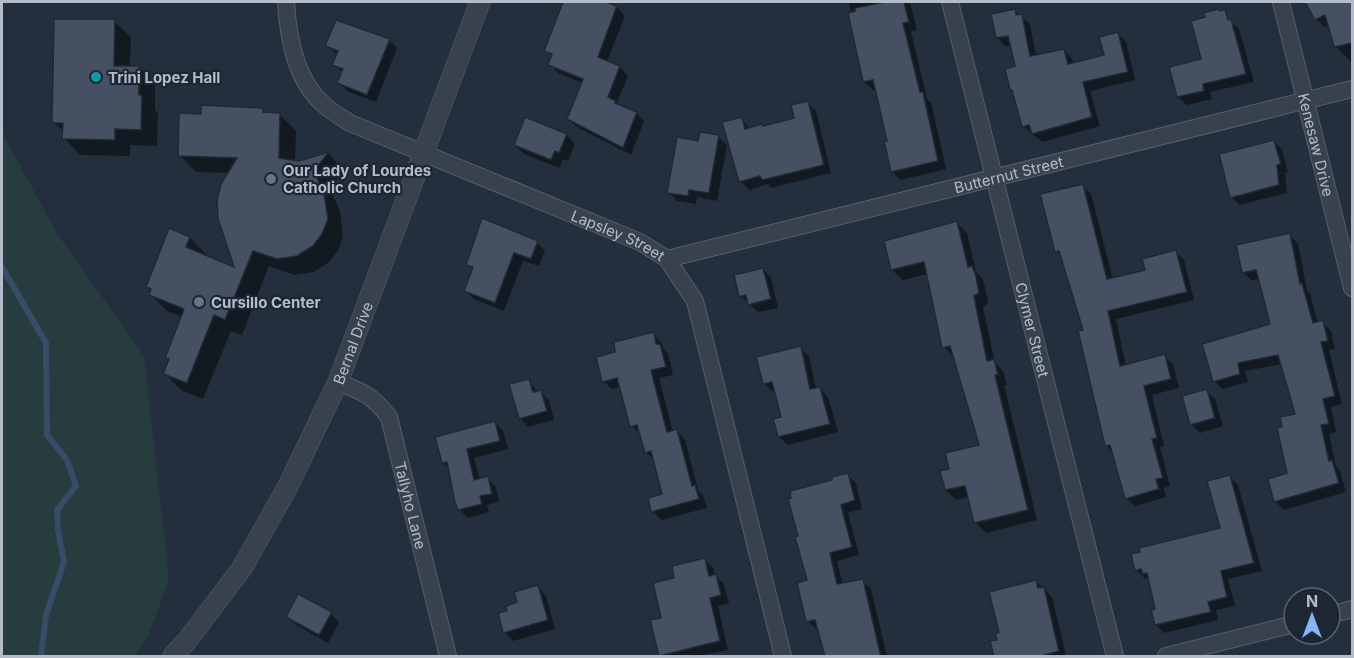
<svg xmlns="http://www.w3.org/2000/svg" width="1354" height="658" font-family="Inter,sans-serif">
<rect width="100%" height="100%" fill="#242f3e"/>
<!-- green -->
<polygon fill="#263c3f" points="2,132 56,232 144,356 169,579 148,636 134,656 2,656"/>
<!-- shadow -->
<g fill="#0007">
<polygon points="564,2 602,2 617,7 625,16 607,62 620,67 628,76 617,103 636,113 644,121 631,155 577,127 568,119 583,83 558,73 550,64 553,57 546,51"/>
<polygon points="849,2 910,2 917,30 911,31 927,99 931,102 946,169 900,180 892,171 889,142 877,89 873,90 864,82"/>
<polygon points="1313,2 1352,2 1352,63 1335,46 1330,25 1325,27 1316,19 1308,4"/>
<polygon points="1014,10 1030,24 1036,56 1064,50 1072,59 1074,64 1105,56 1118,34 1126,42 1135,80 1090,91 1100,126 1042,142 1023,126 1015,93 1011,90 1017,67 1012,45 1005,46 997,37"/>
<polygon points="114,21 131,37 130,67 139,67 155,84 155,110 158,113 157,146 130,145 130,156 80,155 64,138 64,132 54,122"/>
<polygon points="1230,21 1239,29 1254,82 1210,92 1212,99 1187,105 1178,97"/>
<polygon points="389,40 397,48 376,102 347,91 339,82 343,73 334,65 338,55 327,46"/>
<polygon points="807,103 816,111 831,173 771,188 768,184 749,190 741,181 741,118 750,129 796,119"/>
<polygon points="262,110 267,114 279,114 296,131 295,162 299,163 329,154 344,170 330,189 340,211 343,236 338,251 329,262 314,272 294,275 269,266 242,335 231,331 203,399 181,390 165,374 170,360 167,357 183,317 167,311 151,295 152,291 148,286 190,238 206,254 205,257 236,269 230,173 196,172 180,156 202,116"/>
<polygon points="526,119 567,135 575,144 568,161 563,159 560,168 524,154 515,145"/>
<polygon points="718,137 727,145 717,201 697,197 696,204 677,201 669,192 700,142"/>
<polygon points="1274,141 1282,150 1288,172 1285,173 1287,193 1240,205 1231,197"/>
<polygon points="1082,185 1091,194 1113,279 1147,271 1175,251 1184,260 1194,300 1116,319 1126,366 1164,356 1173,364 1179,388 1152,395 1164,446 1160,447 1170,486 1164,488 1166,497 1135,506 1126,498 1113,453 1106,445 1085,331 1062,257 1056,251"/>
<polygon points="957,223 967,233 976,272 982,278 985,287 988,303 983,307 995,363 1003,371 1007,385 1004,385 1037,520 986,533 975,522 969,497 956,500 946,490 951,470 980,446 954,357 944,347 928,274 903,280 892,270"/>
<polygon points="1289,235 1298,243 1307,291 1310,294 1318,323 1322,322 1331,331 1335,349 1329,350 1342,404 1331,407 1336,432 1329,434 1336,466 1340,471 1346,492 1284,510 1275,501 1289,474 1296,415 1282,364 1245,371 1248,382 1222,389 1214,381 1272,325 1260,279 1251,280 1243,272"/>
<polygon points="537,242 545,251 539,266 523,261 504,311 474,299 466,291 473,270 468,264"/>
<polygon points="763,269 771,278 778,308 758,312 741,296"/>
<polygon points="653,334 662,343 663,348 668,354 673,375 659,378 673,432 677,431 685,440 698,490 703,495 707,508 661,520 653,511 664,495 655,461 646,452 641,434 631,426 621,387 612,389 603,381 617,353"/>
<polygon points="800,348 809,356 816,389 820,388 828,397 838,432 788,445 779,437 783,418 776,391 773,392 764,383"/>
<polygon points="529,381 538,392 540,392 549,400 554,420 528,427 520,418"/>
<polygon points="1207,391 1215,399 1223,426 1200,433 1191,424"/>
<polygon points="494,422 503,431 508,449 474,458 480,480 487,478 496,487 499,502 487,505 489,512 468,518 459,509 450,470 443,463"/>
<polygon points="847,475 856,483 862,509 848,513 859,555 837,561 843,585 862,581 871,589 887,656 828,656 819,629 816,629 808,621 809,581 834,481"/>
<polygon points="1230,477 1238,485 1262,571 1228,579 1235,606 1216,610 1218,620 1164,633 1156,625 1156,610 1148,578 1145,579 1137,570 1222,529"/>
<polygon points="704,560 713,568 715,576 724,584 729,603 718,606 728,650 699,656 661,656 663,619 676,579"/>
<polygon points="1036,581 1052,597 1066,656 995,656 999,641"/>
<polygon points="538,587 546,596 555,629 513,641 505,632 509,612"/>
<polygon points="331,614 339,622 328,643 296,625 287,617"/>
</g>
<g fill="none" stroke-linecap="round" stroke-linejoin="round">
<!-- stream -->
<polyline stroke="#394c67" stroke-width="6" points="2,267 46,343 47,435 67,460 76,486 57,510 58,530 64,562 46,615 41,656"/>
</g>
<!-- building -->
<g fill="#455162" stroke="#1f2835" stroke-width="1.5">
<polygon points="563,2 606,2 617,6 598,57 620,66 608,97 616,101 615,103 637,112 623,148 567,119 583,79 548,65 552,54 544,51"/>
<polygon points="885,2 904,2 909,22 903,23 920,92 923,92 938,161 891,172 884,141 887,141 873,80 863,82 848,13 855,11 855,8"/>
<polygon points="1305,2 1353,2 1353,43 1334,47 1325,15 1315,20"/>
<polygon points="1015,9 1016,15 1022,14 1030,56 1064,49 1068,64 1104,55 1099,37 1118,32 1128,72 1083,82 1092,117 1032,134 1029,125 1022,127 1012,90 1010,90 1005,69 1015,66 1008,36 996,38 991,14"/>
<polygon points="1219,9 1220,11 1225,9 1228,20 1231,19 1246,74 1203,84 1204,91 1177,97 1169,67 1201,59 1191,21 1205,17 1203,13"/>
<polygon points="54,19 115,19 114,66 139,66 139,95 142,95 141,130 115,129 115,140 62,139 63,123 52,123"/>
<polygon points="336,20 390,39 367,95 337,83 343,69 332,65 338,51 325,46"/>
<polygon points="808,101 824,165 762,180 760,176 739,182 722,122 742,117 745,129 762,124 763,126 794,118 791,105"/>
<polygon points="201,105 263,108 263,112 280,113 279,158 299,161 329,152 314,171 324,193 328,219 322,234 313,246 297,256 277,259 253,251 225,320 214,315 187,383 163,374 169,359 165,358 184,309 149,295 151,289 146,287 169,228 190,237 186,247 234,267 218,219 217,200 221,184 237,158 178,156 179,113 201,114"/>
<polygon points="525,117 567,134 559,153 555,151 551,160 514,145"/>
<polygon points="700,132 719,135 709,193 689,190 688,196 667,193 677,137 698,141"/>
<polygon points="1274,140 1281,164 1277,165 1279,185 1230,198 1219,154"/>
<polygon points="1083,184 1107,279 1145,270 1142,259 1176,250 1187,292 1108,311 1120,366 1165,354 1171,379 1144,386 1157,438 1152,439 1163,478 1156,479 1159,489 1125,499 1110,445 1105,446 1078,331 1083,330 1059,251 1055,252 1040,194"/>
<polygon points="482,218 538,241 531,259 514,253 495,303 464,291 473,267 466,265"/>
<polygon points="957,221 968,267 972,266 976,276 979,293 974,296 987,361 994,359 998,375 995,375 1028,510 974,523 965,486 945,490 940,471 949,469 945,453 979,445 950,346 942,348 924,262 891,270 884,241"/>
<polygon points="1290,233 1300,284 1302,283 1313,323 1323,320 1328,341 1321,342 1335,396 1323,399 1329,424 1321,425 1329,461 1332,460 1339,483 1274,502 1268,479 1287,473 1277,428 1282,427 1280,417 1295,414 1278,355 1238,363 1240,374 1213,382 1202,344 1270,324 1256,270 1242,273 1236,245"/>
<polygon points="763,268 771,299 748,305 746,295 739,297 734,275"/>
<polygon points="654,332 656,344 660,344 666,367 651,370 667,432 677,429 692,486 695,485 699,499 651,512 648,498 662,494 651,451 645,453 637,425 630,427 617,378 602,382 596,357 615,352 614,342"/>
<polygon points="801,346 810,389 820,387 830,424 778,437 773,419 781,417 772,382 763,384 756,357"/>
<polygon points="529,379 533,392 541,390 547,411 519,419 509,384"/>
<polygon points="1207,389 1215,418 1190,425 1182,396"/>
<polygon points="495,421 500,441 467,449 474,480 488,476 492,494 480,496 482,504 458,510 455,503 447,462 442,463 435,437"/>
<polygon points="848,473 855,500 841,505 852,547 830,553 837,584 863,579 881,657 825,657 815,620 806,622 797,583 807,580 795,537 798,536 788,499 791,498 790,491 832,480 832,477"/>
<polygon points="1230,475 1254,563 1221,571 1227,597 1208,602 1211,612 1155,625 1151,610 1155,609 1147,573 1143,574 1141,569 1135,571 1131,554 1140,552 1139,548 1220,528 1207,481"/>
<polygon points="705,558 709,576 716,574 721,595 710,598 720,641 659,656 650,620 661,618 653,583 674,578 672,566"/>
<polygon points="1036,580 1038,588 1044,587 1059,651 1038,657 994,657 990,641 997,640 995,634 999,632 989,592"/>
<polygon points="538,585 548,620 503,633 498,613 507,611 506,606 517,602 514,592"/>
<polygon points="298,594 332,612 319,635 286,617"/>
</g>
<g fill="none" stroke-linecap="round" stroke-linejoin="round">
<!-- minor casing -->
<g stroke="#565f6c" stroke-width="18">
<g id="minor">
<path id="s1" d="M286 2C288 37 295 79 323 104 331 112 341 117 350 123L640 242 667 259 695 301 783 656"/>
<path id="s2" d="M950 2 1115 656"/>
<path id="s3" d="M1281 2 1352 288"/>
<path id="s4" d="M667 259 1352 89"/>
<path id="s5" d="M338 382C363 392 372 395 389 417L448 656"/>
<polyline points="1330,615 1352,609"/>
<polyline points="1166,656 1294,624"/>
</g>
</g>
<!-- tertiary casing -->
<g stroke="#565f6c" stroke-width="21">
<g id="tertiary">
<path id="s6" d="M173 656 186 642 242 568 287 488 338 382 480 2"/>
</g>
</g>
<!-- minor -->
<use href="#minor" stroke="#38414e" stroke-width="16"/>
<!-- tertiary -->
<use href="#tertiary" stroke="#38414e" stroke-width="20"/>
</g>
<!-- markers -->
<circle fill="#0f9aa8" stroke="#1d2633" stroke-width="2" cx="96" cy="77" r="6"/>
<g fill="#6b7280" stroke="#1d2633" stroke-width="2">
<circle cx="271" cy="179" r="6"/>
<circle cx="199" cy="302" r="6"/>
</g>
<g text-anchor="middle" dominant-baseline="central" stroke-width="4.5" stroke-linejoin="round" paint-order="stroke">
<!-- poi labels -->
<g font-size="15" font-weight="bold" fill="#b4bcc9" stroke="#1d2633" text-anchor="start">
<text x="108" y="77">Trini Lopez Hall</text>
<text x="283" y="170">Our Lady of Lourdes<tspan x="283" dy="17">Catholic Church</tspan></text>
<text x="211" y="302">Cursillo Center</text>
</g>
<!-- street labels -->
<g font-size="15" fill="#b4bcc9" stroke="#1d2633">
<text stroke="none"><textPath href="#s3" startOffset="147">Kenesaw Drive</textPath></text>
<text stroke="none"><textPath href="#s4" startOffset="352">Butternut Street</textPath></text>
<text stroke="none"><textPath href="#s1" startOffset="435">Lapsley Street</textPath></text>
<text stroke="none"><textPath href="#s2" startOffset="338">Clymer Street</textPath></text>
<text stroke="none"><textPath href="#s6" startOffset="363">Bernal Drive</textPath></text>
<text stroke="none"><textPath href="#s5" startOffset="154">Tallyho Lane</textPath></text>
</g>
</g>
<!-- border -->
<rect width="1354" height="658" fill="none" stroke="#b4bcc9" stroke-width="6"/>
<!-- north arrow -->
<g transform="translate(1312 616)"><circle r="28" fill="#1d2633" stroke="#59626f" stroke-width="1.5"/>
<path d="M0-4.5L10 22L0 15L-10 22Z" fill="#8ab4f8"/>
<text y="-9" font-size="16" font-weight="bold" text-anchor="middle" fill="#b4bcc9">N</text>
</g>
</svg>
